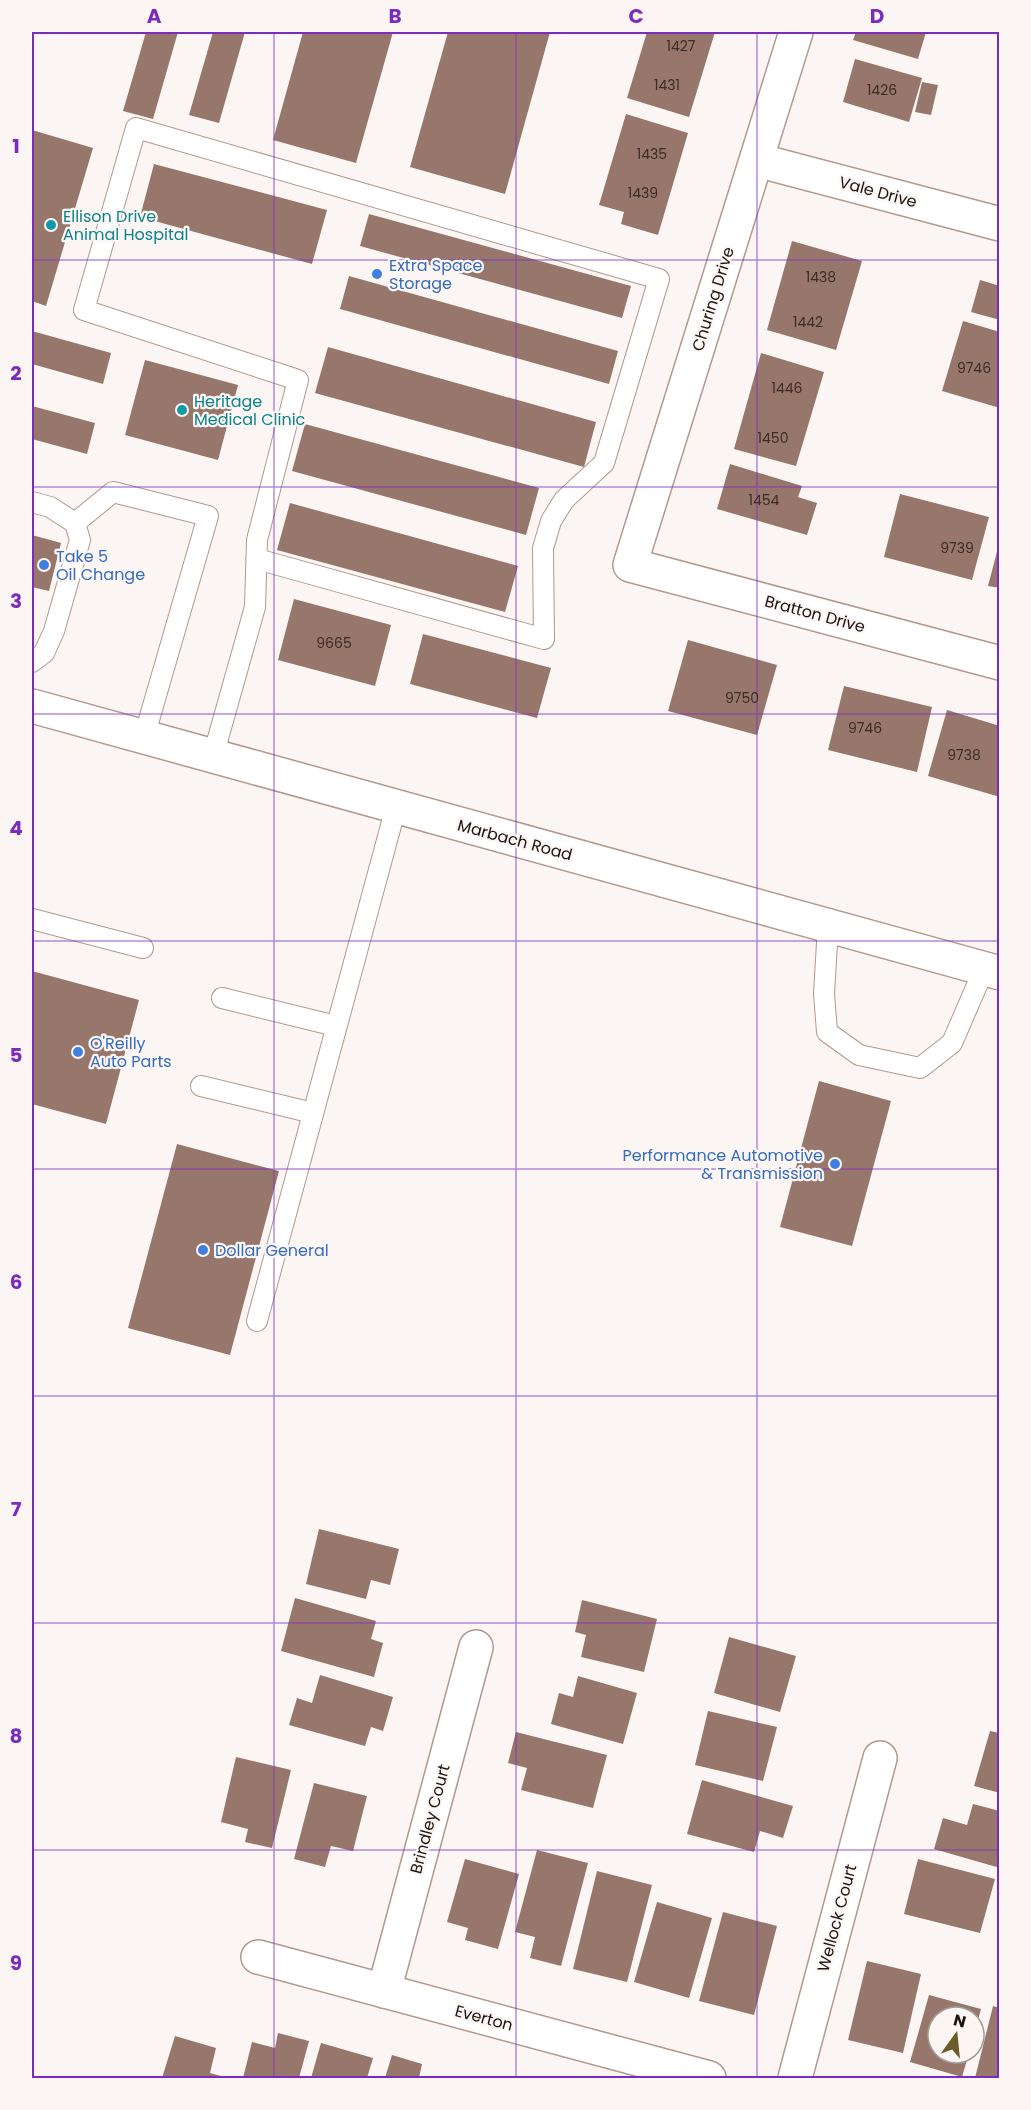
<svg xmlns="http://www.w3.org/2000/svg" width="1031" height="2110" font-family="Poppins,sans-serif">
<rect width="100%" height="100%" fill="#fbf6f3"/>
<!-- building -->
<g fill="#97776b">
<polygon points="146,32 178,32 153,119 123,111"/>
<polygon points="213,32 245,32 219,123 189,115"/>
<polygon points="303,32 393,32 356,163 273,140"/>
<polygon points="448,32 550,32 505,194 410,167"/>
<polygon points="647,32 715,32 689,117 627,98"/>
<polygon points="856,32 926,32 918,59 853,40"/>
<polygon points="855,59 922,78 909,122 843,102"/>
<polygon points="922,82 938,85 931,115 915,112"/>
<polygon points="626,114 688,133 658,235 621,224 624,212 599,205"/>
<polygon points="32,130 93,148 46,306 32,301"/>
<polygon points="154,164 327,210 312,264 140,217"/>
<polygon points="369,214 631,286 622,318 360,246"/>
<polygon points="792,241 862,261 836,350 767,330"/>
<polygon points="349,276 618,351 609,384 340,309"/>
<polygon points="980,280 1000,286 1000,320 971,312"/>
<polygon points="963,321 1000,332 1000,408 942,391"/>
<polygon points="32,331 111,353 103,384 32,364"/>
<polygon points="328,347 596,422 584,467 315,393"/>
<polygon points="761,353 824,372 796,466 734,449"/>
<polygon points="145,360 238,385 218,460 125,435"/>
<polygon points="32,406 95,423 87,454 32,439"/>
<polygon points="305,424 539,488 526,535 292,471"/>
<polygon points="730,464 802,486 798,497 817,503 807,535 717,509"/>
<polygon points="900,494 989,517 972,580 884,557"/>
<polygon points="290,503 518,566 505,612 277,550"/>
<polygon points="32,535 61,543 49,591 32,587"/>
<polygon points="999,544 1000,544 1000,588 988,586"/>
<polygon points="294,599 391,625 375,686 278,660"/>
<polygon points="423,634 551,668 537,718 410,684"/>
<polygon points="688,640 777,665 757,735 668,711"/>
<polygon points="844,686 932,707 917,772 828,750"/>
<polygon points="947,710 1000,726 1000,797 928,776"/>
<polygon points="32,971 139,1000 106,1124 32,1104"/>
<polygon points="819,1081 891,1101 852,1246 780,1227"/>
<polygon points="177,1144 279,1171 230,1355 128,1328"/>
<polygon points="319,1529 399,1549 390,1585 371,1580 366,1599 306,1584"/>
<polygon points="295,1598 376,1621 371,1639 383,1643 374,1677 281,1651"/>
<polygon points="582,1600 657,1619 644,1672 581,1657 586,1635 575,1632"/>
<polygon points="729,1637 796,1656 780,1712 714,1693"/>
<polygon points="320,1675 393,1697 383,1731 371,1727 365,1746 289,1725 297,1698 312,1703"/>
<polygon points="578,1676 637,1693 623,1744 551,1724 559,1693 573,1697"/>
<polygon points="708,1711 777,1727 763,1781 695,1765"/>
<polygon points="990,1731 1000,1733 1000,1793 974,1786"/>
<polygon points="516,1732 607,1755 593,1808 521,1790 527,1768 508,1763"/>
<polygon points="236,1757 291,1770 272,1848 245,1842 248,1829 221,1822"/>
<polygon points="702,1780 793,1806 783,1838 760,1831 754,1852 687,1834"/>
<polygon points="314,1783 367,1796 353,1851 331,1846 325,1867 294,1859"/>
<polygon points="973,1804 1000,1811 1000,1868 934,1849 943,1818 967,1825"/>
<polygon points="537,1850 588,1863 561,1966 530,1958 535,1937 515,1932"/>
<polygon points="465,1859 519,1874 498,1949 465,1940 468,1928 447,1922"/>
<polygon points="918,1859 995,1879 980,1933 904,1914"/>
<polygon points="597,1871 652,1885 627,1982 573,1969"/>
<polygon points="657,1902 712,1918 689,1998 634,1982"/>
<polygon points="723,1912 777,1926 754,2015 699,2001"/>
<polygon points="867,1961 921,1974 903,2053 848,2040"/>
<polygon points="929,1995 981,2009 975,2031 974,2017 938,2017 938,2053 969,2053 962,2077 910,2062"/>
<polygon points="993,2006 1000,2008 1000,2078 975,2078"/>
<polygon points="278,2033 309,2041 299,2078 243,2078 252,2042 275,2048"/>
<polygon points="175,2036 216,2048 210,2073 221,2076 221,2078 162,2078"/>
<polygon points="321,2043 373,2058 367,2078 311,2078"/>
<polygon points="392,2055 422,2064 419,2078 385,2078"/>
</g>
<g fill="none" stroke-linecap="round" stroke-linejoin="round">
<!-- service casing -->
<g stroke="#b2998c" stroke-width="22">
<g id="service">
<polyline points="32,502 50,507 75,523 80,540 54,631 44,653 32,662"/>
<polyline points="75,523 113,492 208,516 144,737"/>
<polyline points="213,756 255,607 257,540 298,380 84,310 136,128 659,279 604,463 564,500 551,521 543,548 544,639 257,559"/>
<polyline points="32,919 143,948"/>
<polyline points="828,926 824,994 827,1032 859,1055 920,1068 952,1043 984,969"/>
<polyline points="222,998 336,1026"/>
<polyline points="201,1086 313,1113"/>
<polyline points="257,1321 396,807"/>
</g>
</g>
<!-- minor casing -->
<g stroke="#b2998c" stroke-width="36">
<g id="minor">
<polyline points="796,32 630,565 1000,663"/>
<polyline points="757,160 1000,224"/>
<polyline points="258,1957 709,2078"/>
<polyline points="384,1991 476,1647"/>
<polyline points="795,2078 880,1758"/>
</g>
</g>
<!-- secondary casing -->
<g stroke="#b2998c" stroke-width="36">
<polyline id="secondary" points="32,706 1000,973"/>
</g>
<!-- service -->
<use href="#service" stroke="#fff" stroke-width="20"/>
<!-- minor -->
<use href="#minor" stroke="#fff" stroke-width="33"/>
<!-- secondary -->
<use href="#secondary" stroke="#fff" stroke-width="33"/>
</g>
<!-- grid -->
<path fill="none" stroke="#7b2cbf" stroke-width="1.5" stroke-opacity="0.55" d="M274 32V2078M516 32V2078M757 32V2078M32 260H1000M32 487H1000M32 714H1000M32 941H1000M32 1169H1000M32 1396H1000M32 1623H1000M32 1850H1000"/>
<!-- markers -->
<g fill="#0f9aa8" stroke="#fbf6f3" stroke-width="2">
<circle cx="51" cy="225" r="6"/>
<circle cx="182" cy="410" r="6"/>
</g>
<g fill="#3f7fe0" stroke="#fbf6f3" stroke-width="2">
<circle cx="377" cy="274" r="6"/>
<circle cx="44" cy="565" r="6"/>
<circle cx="78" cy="1052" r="6"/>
<circle cx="835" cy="1164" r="6"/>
<circle cx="203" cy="1250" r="6"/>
</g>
<g text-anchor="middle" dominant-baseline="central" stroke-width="4.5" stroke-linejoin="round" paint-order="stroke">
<!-- number labels -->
<g font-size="14" fill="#3b2c26">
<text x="681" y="46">1427</text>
<text x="667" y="85">1431</text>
<text x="882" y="90">1426</text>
<text x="652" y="154">1435</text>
<text x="643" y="193">1439</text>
<text x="821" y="277">1438</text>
<text x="808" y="322">1442</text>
<text x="974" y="368">9746</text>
<text x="787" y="388">1446</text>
<text x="773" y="438">1450</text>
<text x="764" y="500">1454</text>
<text x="957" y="548">9739</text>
<text x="334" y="643">9665</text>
<text x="742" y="698">9750</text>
<text x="865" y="728">9746</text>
<text x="964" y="755">9738</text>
</g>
<!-- street labels -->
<g font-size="16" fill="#1c130f" stroke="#fbf6f3">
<text transform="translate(878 192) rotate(15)">Vale Drive</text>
<text transform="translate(713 299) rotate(-73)">Churing Drive</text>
<text transform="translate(815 614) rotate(15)">Bratton Drive</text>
<text transform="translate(515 840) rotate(15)">Marbach Road</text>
<text transform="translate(430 1819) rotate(-75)">Brindley Court</text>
<text transform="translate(837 1918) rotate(-75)">Wellock Court</text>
<text transform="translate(484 2018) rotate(15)">Everton</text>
</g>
<!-- culture labels -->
<g font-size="16" fill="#0d838f" stroke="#fbf6f3" text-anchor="start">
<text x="63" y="216">Ellison Drive<tspan x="63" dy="18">Animal Hospital</tspan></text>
<text x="194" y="401">Heritage<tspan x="194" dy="18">Medical Clinic</tspan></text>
</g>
<!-- shop labels -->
<g font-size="16" fill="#366cbe" stroke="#fbf6f3" text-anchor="start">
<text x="389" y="265">Extra Space<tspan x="389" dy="18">Storage</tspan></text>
<text x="56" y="556">Take 5<tspan x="56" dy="18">Oil Change</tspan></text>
<text x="90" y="1043">O'Reilly<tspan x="90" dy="18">Auto Parts</tspan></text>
<text x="823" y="1155" text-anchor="end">Performance Automotive<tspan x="823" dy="18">&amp; Transmission</tspan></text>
<text x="215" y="1250">Dollar General</text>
</g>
</g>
<!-- border -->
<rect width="1031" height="2110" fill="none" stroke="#fbf6f3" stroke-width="66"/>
<!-- north arrow -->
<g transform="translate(956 2035) rotate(15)"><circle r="28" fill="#fbf6f3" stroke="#a29b98" stroke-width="1.5"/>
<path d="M0-4.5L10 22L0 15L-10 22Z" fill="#6b5b28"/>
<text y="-9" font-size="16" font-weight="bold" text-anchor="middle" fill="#1c130f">N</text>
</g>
<rect x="33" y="33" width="965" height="2044" fill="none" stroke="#7b2cbf" stroke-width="2"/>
<g font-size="20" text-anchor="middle" font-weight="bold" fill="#7b2cbf">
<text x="154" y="23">A</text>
<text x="395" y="23">B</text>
<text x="636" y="23">C</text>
<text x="877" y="23">D</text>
<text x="16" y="153">1</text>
<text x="16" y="380">2</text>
<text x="16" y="608">3</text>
<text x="16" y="835">4</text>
<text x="16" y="1062">5</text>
<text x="16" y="1289">6</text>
<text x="16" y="1516">7</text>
<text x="16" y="1743">8</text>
<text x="16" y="1970">9</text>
</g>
</svg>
